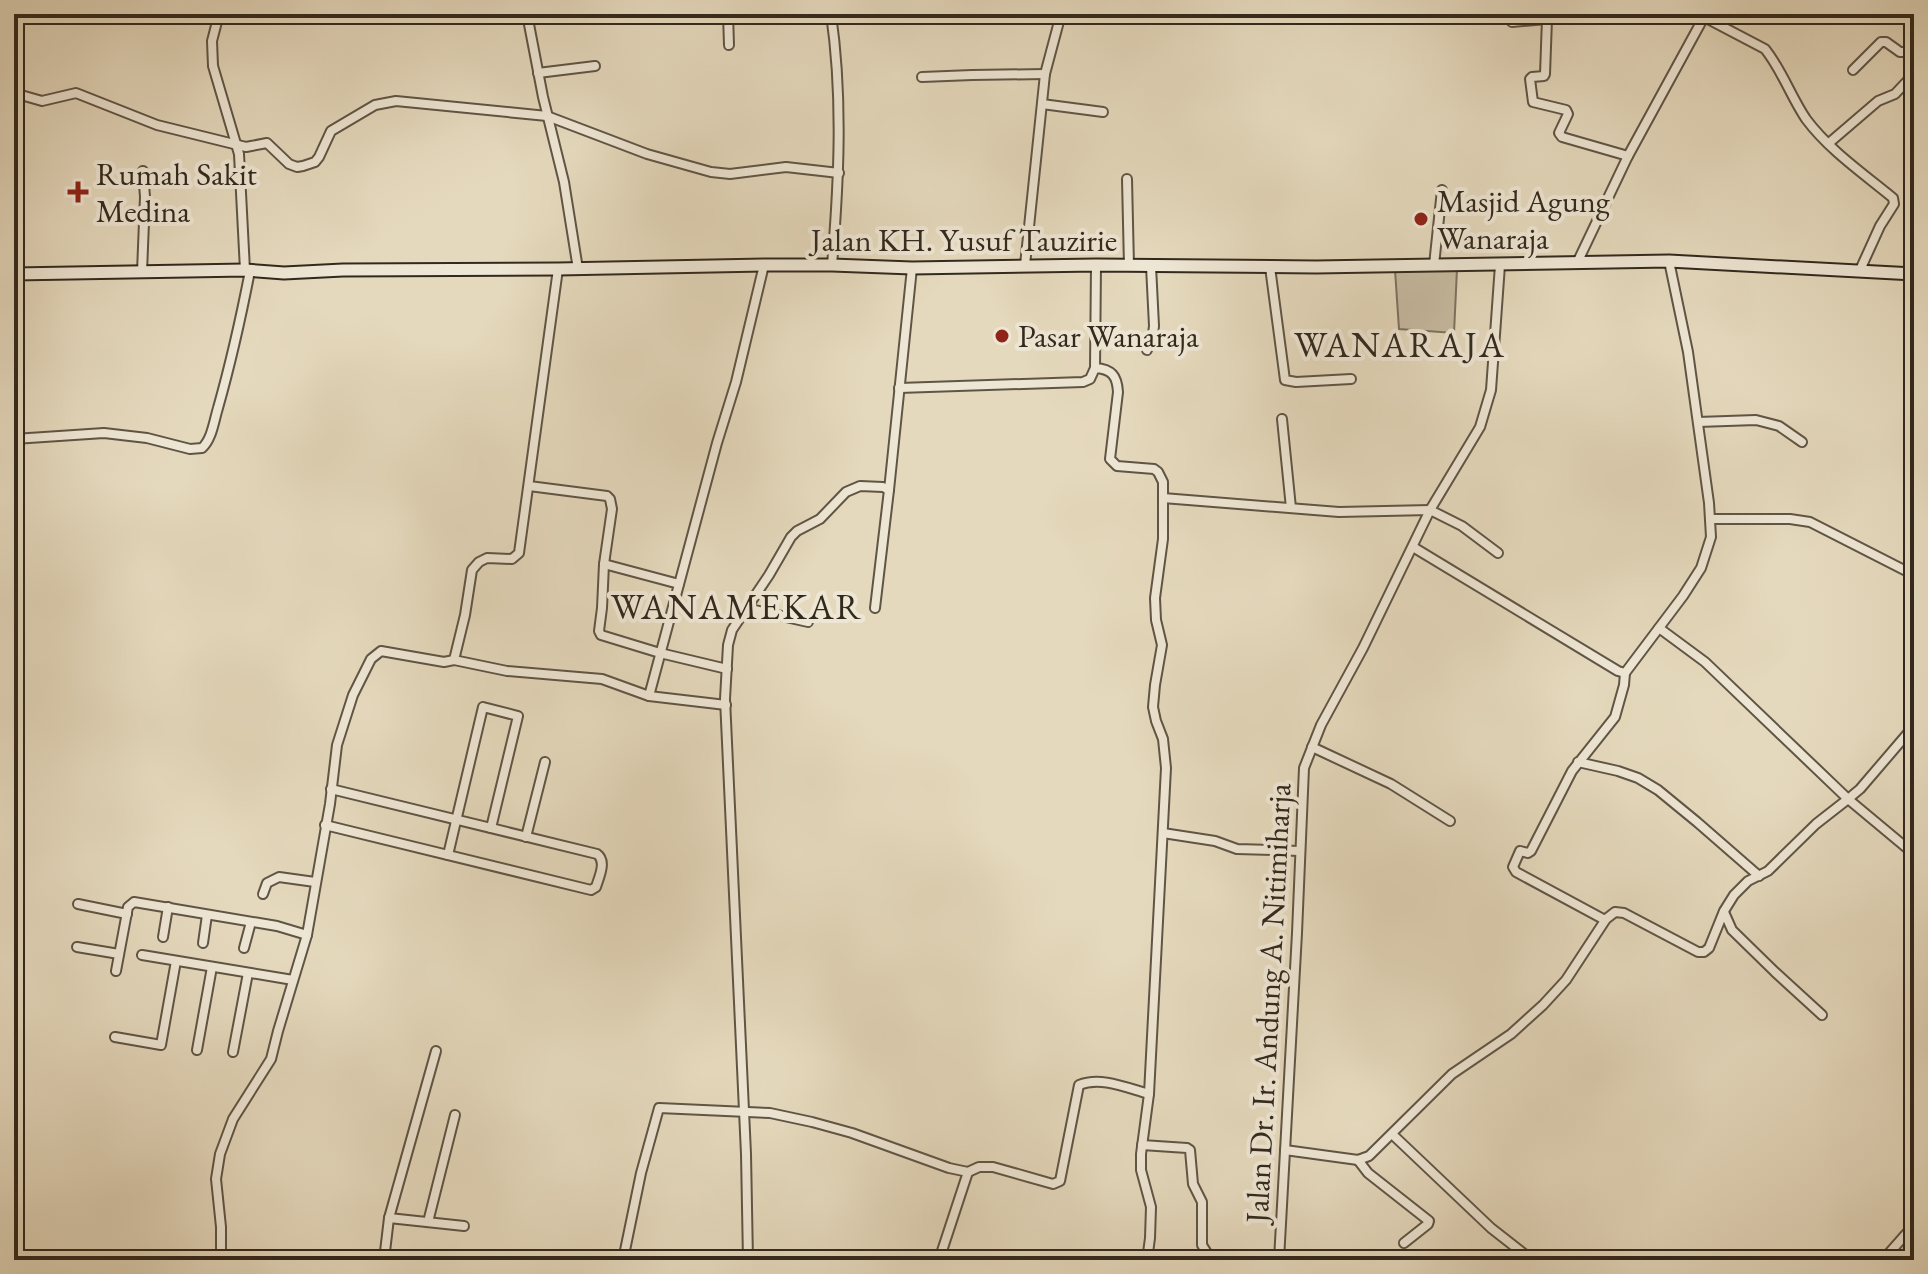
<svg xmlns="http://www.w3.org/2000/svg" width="1928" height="1274" font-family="'EB Garamond',serif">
<rect width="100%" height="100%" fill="#e5d9bd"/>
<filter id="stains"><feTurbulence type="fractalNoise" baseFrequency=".0025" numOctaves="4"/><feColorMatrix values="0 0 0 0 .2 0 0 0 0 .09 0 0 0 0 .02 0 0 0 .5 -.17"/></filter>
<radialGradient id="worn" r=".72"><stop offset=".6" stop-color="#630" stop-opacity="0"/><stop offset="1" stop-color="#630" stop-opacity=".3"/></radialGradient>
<!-- green -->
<polygon fill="#c7bba2" stroke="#7c7260" stroke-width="2" points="1457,269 1454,333 1399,329 1395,270"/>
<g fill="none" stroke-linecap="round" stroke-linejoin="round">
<!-- street casing -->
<g stroke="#5f5545" stroke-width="12">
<g id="street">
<polyline points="219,14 212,41 213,66 239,154 245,270"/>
<polyline points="527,14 543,97 564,182 578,269"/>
<polyline points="728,14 729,45"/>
<path d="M831 14C843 97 839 181 832 265"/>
<polyline points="1903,14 1914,23"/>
<path d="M1704 17 1765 49C1782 70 1791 97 1806 119 1829 150 1864 174 1893 198L1894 204 1880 226 1860 270"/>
<polyline points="1547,19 1545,74 1544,76 1532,77 1530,79 1533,102 1566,110 1568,114 1559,133 1562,137 1628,156"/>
<polyline points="1512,22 1547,19 1562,14"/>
<polyline points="1853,70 1881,42 1886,42 1900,52 1906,52 1914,46"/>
<polyline points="538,73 595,66"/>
<polyline points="922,77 972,75 1045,74"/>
<polyline points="14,93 42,101 76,93 157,125 246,147 267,143 289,164 297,167 303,166 315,162 319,157 331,131 375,105 396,101 547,116 647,154 711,172 730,174 786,167 839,173"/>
<polyline points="1042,104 1103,112"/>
<polyline points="1829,143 1878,101 1895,94 1911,77 1909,65 1914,61"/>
<polyline points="1127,179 1129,266"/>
<polyline points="1577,263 1628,156 1705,15"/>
<polyline points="1025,265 1045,74 1061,14"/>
<polyline points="1434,265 1442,190"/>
<polyline points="1270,267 1285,380 1296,382 1351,379"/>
<polyline points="142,272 145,197 143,171"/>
<polyline points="1147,350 1153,334 1154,326 1151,266"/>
<polyline points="1095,368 1096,265"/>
<path d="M899 388 1083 382 1090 379 1095 368C1112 369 1117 376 1118 392L1110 459 1117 466 1154 469 1158 472 1163 482V539L1155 598 1156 620 1162 645 1155 685 1153 707 1156 721 1163 739 1166 768 1149 1094 1141 1154V1170L1151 1207 1150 1238 1148 1253 1144 1256 1119 1260"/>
<polyline points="1282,419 1291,508"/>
<polyline points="1698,422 1756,420 1779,426 1802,442"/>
<path d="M14 439 104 433 147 438 190 449 202 448C212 439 214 421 218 408 231 362 241 317 250 271"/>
<polyline points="529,486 607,496 610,499 612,509 604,564 602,608 599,631 601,635 660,653 727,669"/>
<polyline points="1163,498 1339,512 1430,510 1462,526 1498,553"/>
<polyline points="1710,519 1790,519 1810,522 1914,575"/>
<polyline points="1413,547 1618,671 1625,673 1683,596 1701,568 1711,537 1709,503 1688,352 1669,261"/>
<polyline points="604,564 679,584"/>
<polyline points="746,608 808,622"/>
<polyline points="875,608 889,490"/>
<polyline points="1659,628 1705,662 1848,799 1860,789 1914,726"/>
<polyline points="454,660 507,671 602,679 649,696 726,705"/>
<polyline points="649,696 717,443 736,382 764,265"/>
<polyline points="1312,747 1391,784 1450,821"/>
<polyline points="1578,762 1618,771 1638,778 1658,790 1697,822 1759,876"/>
<path d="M325 825 591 890 596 887C599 877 607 861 597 854L331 789"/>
<polyline points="1163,833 1215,841 1237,849 1300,851"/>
<polyline points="526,837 545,762"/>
<polyline points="448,855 483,707 518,716 491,828"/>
<polyline points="263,894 267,883 279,877 315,882"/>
<polyline points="78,904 127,914"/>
<polyline points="1724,912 1732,930 1775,972 1822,1015"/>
<polyline points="1605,920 1516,872 1513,867 1520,851 1528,853 1531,851 1572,771 1615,717 1624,685 1625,673"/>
<polyline points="163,937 168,907"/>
<polyline points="203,943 207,915"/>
<polyline points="77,947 119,954"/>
<polyline points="244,948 251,922"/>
<polyline points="142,955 293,980"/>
<polyline points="116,971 128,907 134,902 277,926 307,935"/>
<polyline points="115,1037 161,1045 176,961"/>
<polyline points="197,1050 212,967"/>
<polyline points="233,1052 248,973"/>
<polyline points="1392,1134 1491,1228 1532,1260"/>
<polyline points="1142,1145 1187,1148 1190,1150 1193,1184 1202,1202 1202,1245 1207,1253 1221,1260"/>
<polyline points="1285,1150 1358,1160 1369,1156 1452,1074 1511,1034 1543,1005 1566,980 1606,919 1615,912 1624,913 1698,952 1704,952 1709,948 1724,911 1734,895 1748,881 1768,871 1816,824 1848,799 1914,854"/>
<polyline points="1358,1160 1368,1173 1429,1221 1428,1224 1404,1243"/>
<polyline points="389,1218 464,1226"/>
<polyline points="428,1222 455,1115"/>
<polyline points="831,1256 845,1260"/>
<polyline points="14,1258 16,1260"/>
<polyline points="221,1260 221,1227 216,1179 220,1154 233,1119 271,1059 278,1031 307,935 330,804 337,745 353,695 371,659 381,651 444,662 454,660 465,615 472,570 479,562 487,558 512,559 519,553 558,269"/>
<polyline points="384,1260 389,1218 436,1051"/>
<path d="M623 1260 641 1173 659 1108 770 1113 812 1122 852 1133 949 1168 968 1172 979 1167H993L1053 1184 1060 1181 1079 1085C1101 1076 1127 1088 1149 1094"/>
<polyline points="748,1260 746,1154 725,699 728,645 732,630 769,575 791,537 797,531 820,519 846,492 860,486 883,487 889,490 912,268"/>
<polyline points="939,1260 968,1172"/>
<polyline points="1279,1260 1297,933 1304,768 1321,725 1363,648 1430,510 1480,427 1491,390 1500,265"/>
<polyline points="1883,1260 1914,1225"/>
</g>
</g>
<!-- secondary casing -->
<g stroke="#32291d" stroke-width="15">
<polyline id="secondary" points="14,274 245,270 284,273 343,270 558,269 764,265 832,265 912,268 1096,265 1316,267 1669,261 1914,274"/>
</g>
<!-- street -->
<use href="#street" stroke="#eee6d4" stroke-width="8"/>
<!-- secondary -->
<use href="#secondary" stroke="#eee6d4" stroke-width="11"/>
</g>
<!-- markers -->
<g fill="#8f2418" stroke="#eee6d4" stroke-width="3">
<path d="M74 180h8v8h8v8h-8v8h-8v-8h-8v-8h8z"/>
<circle cx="1421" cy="219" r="8"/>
<circle cx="1002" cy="336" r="8"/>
</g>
<g text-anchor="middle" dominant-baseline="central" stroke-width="8" stroke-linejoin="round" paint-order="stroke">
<!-- poi labels -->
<g font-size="32" fill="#32291d" stroke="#eee6d4" text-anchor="start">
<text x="96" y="174">Rumah Sakit<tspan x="96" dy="37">Medina</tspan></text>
<text x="1437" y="201">Masjid Agung<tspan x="1437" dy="37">Wanaraja</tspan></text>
<text x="1018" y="336">Pasar Wanaraja</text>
</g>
<!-- street labels -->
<g font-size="32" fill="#32291d" stroke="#eee6d4">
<text x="964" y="240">Jalan KH. Yusuf Tauzirie</text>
<text transform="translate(1268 1003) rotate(-87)">Jalan Dr. Ir. Andung A. Nitimiharja</text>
</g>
<!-- quarter labels -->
<g font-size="36" letter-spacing="2" fill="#32291d" stroke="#eee6d4">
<text x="1400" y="344">WANARAJA</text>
<text x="737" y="606">WANAMEKAR</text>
</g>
</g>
<!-- margin -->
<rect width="1928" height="1274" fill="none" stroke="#e5d9bd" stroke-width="48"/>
<rect x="16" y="16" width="1896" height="1242" fill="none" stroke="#32291d" stroke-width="4"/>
<rect x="24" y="24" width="1880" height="1226" fill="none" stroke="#32291d" stroke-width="2"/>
<rect width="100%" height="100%" filter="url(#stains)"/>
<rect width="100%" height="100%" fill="url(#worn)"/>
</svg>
